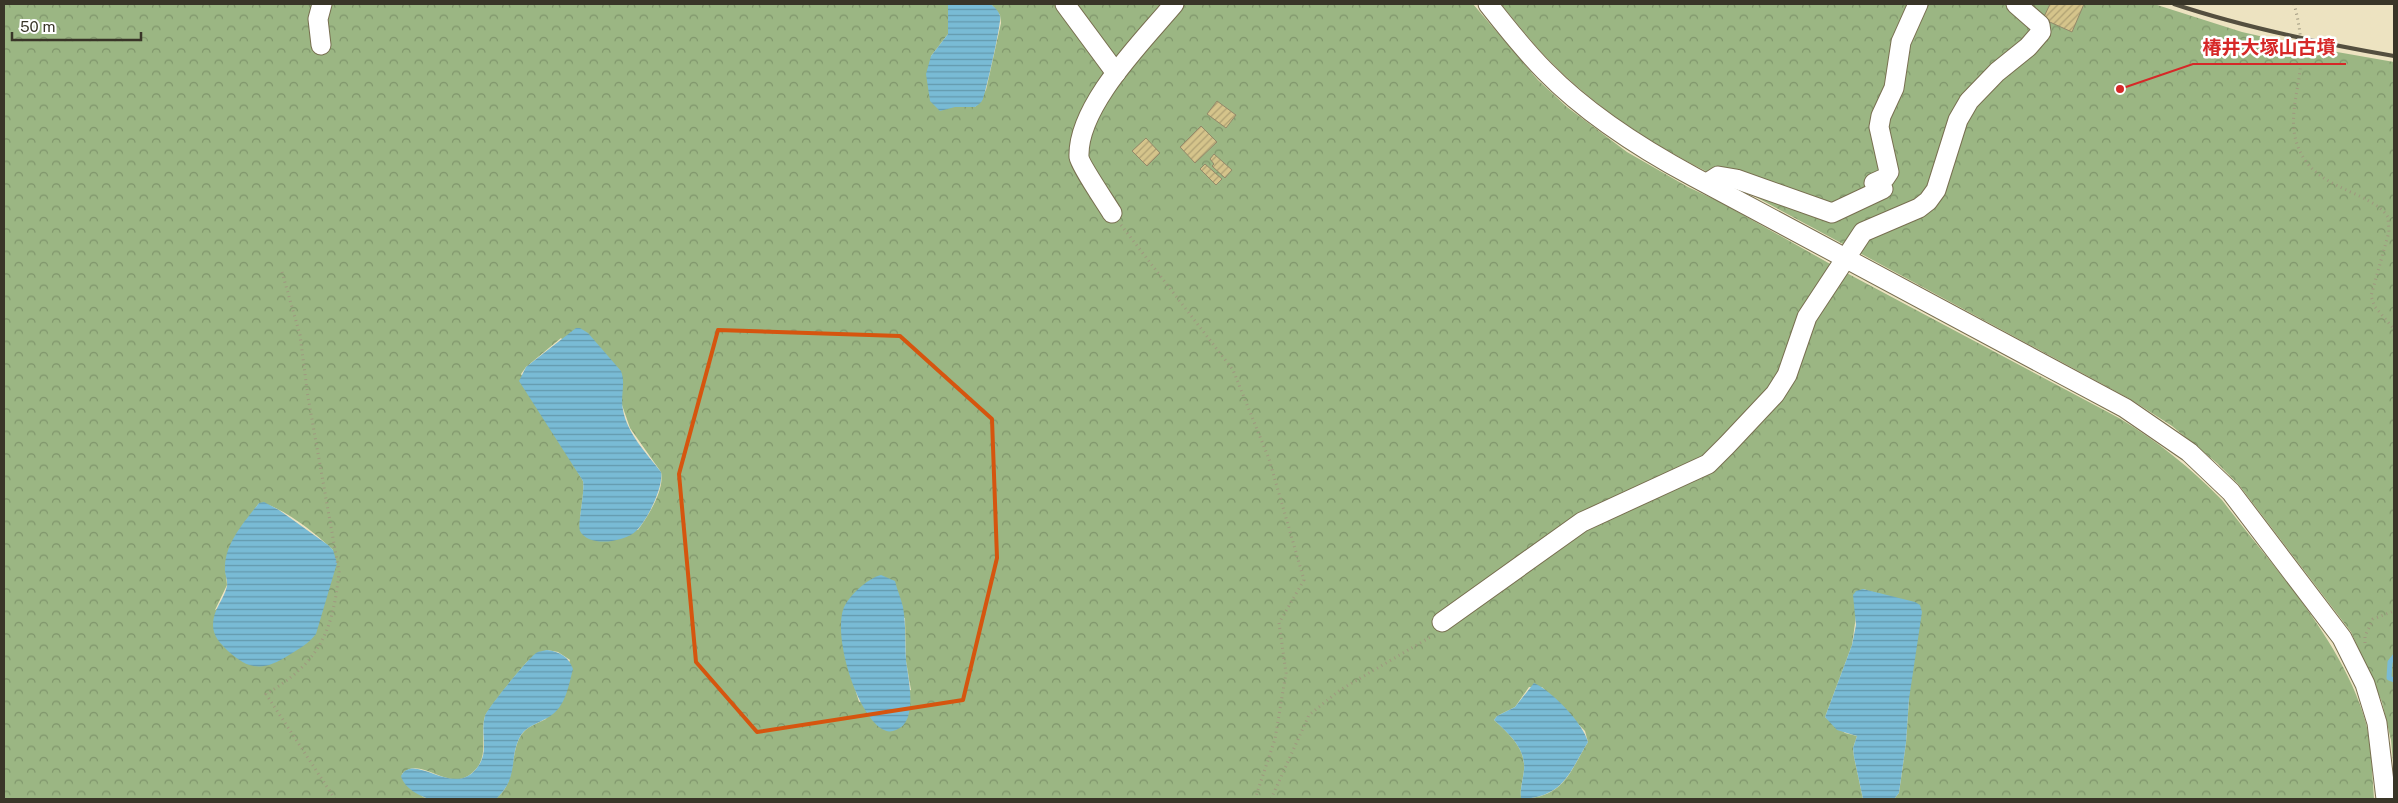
<svg xmlns="http://www.w3.org/2000/svg" width="2398" height="803" font-family="'Public Sans','Noto Sans JP',sans-serif">
<defs>
<pattern id="forest-crowns" width="20" height="18" patternUnits="userSpaceOnUse" patternTransform="scale(1.25)"><rect width="20" height="18" fill="#9bb683"/><path d="M2 6a3 3 0 1 1 6 0M12 15a3 3 0 1 1 6 0" fill="none" stroke="#7f956b"/></pattern>
<pattern id="water-rules" width="6" height="5" patternUnits="userSpaceOnUse" patternTransform="scale(1.25)"><rect width="6" height="5" fill="#79bbd5"/><path d="M0 2.5h6" fill="none" stroke="#6499ad"/></pattern>
<pattern id="building-hatch" width="6" height="6" patternUnits="userSpaceOnUse" patternTransform="scale(1.25)"><rect width="6" height="6" fill="#d5c48b"/><path d="M-1 1l2-2M0 6l6-6M5 7l2-2" fill="none" stroke="#aea072"/></pattern>
</defs>
<rect width="100%" height="100%" fill="#ede3c1"/>
<!-- forest -->
<g fill="url(#forest-crowns)" fill-rule="evenodd">
<path d="M4 4H948V34L931 56 955 107H975L986 90 1001 23 1000 15 991 4H1473L1538 80 1567 107 1627 152 1688 187 1720 202 1841 270 2119 418C2157 441 2191 468 2222 500 2273 567 2343 641 2366 723 2372 748 2372 774 2374 799H1894L1899 793 1906 743 1909 699 1887 596 1863 589 1856 616 1852 645 1825 717 1845 733 1857 736 1853 748 1854 757 1863 799H1525C1565 795 1569 773 1588 742L1585 731 1542 687H1529L1515 707 1497 716 1494 720C1508 733 1526 748 1524 770 1523 780 1520 787 1521 797L1523 799H495C518 783 509 751 522 734 528 726 538 723 546 719L570 660 558 652 547 650C541 653 533 657 527 662 521 668 488 709 485 716 479 736 491 757 472 773 448 794 421 754 402 774L423 797 430 799H4ZM561 338 622 405 630 428 661 472C665 490 648 516 638 530L581 531C577 521 585 497 583 481L521 374 526 367ZM259 503C279 504 318 535 333 550L215 610 227 585 225 566 234 539ZM843 609 905 618 906 661 911 690 859 702 845 656Z"/>
<path d="M1501 4H2154L2242 32 2303 46 2394 62V774L2391 740 2382 702 2351 632 2239 485 2218 464 2172 426 2130 399 1730 183C1665 152 1604 115 1553 64 1534 46 1518 24 1501 4Z"/>
</g>
<!-- water -->
<g fill="url(#water-rules)">
<path d="M948 4H991C994 7 999 11 1000 16 1002 22 986 91 983 99 981 103 978 105 975 107H955L940 111 930 101 926 74 931 56 948 34Z"/>
<path d="M576 328H580L588 333 621 371C626 383 620 397 623 410 627 433 647 454 661 472 664 486 647 521 636 531 625 542 589 548 580 531 577 525 585 494 583 481L519 381 526 367Z"/>
<path d="M264 502 279 510 328 545 333 550 337 563 316 634C308 644 299 649 289 655 264 671 250 671 228 651 220 643 213 636 213 625 213 609 224 600 227 586 228 580 224 573 225 567 225 543 245 521 259 503Z"/>
<path d="M881 575 895 581C897 590 901 598 903 607 906 624 905 642 906 660 908 678 919 722 896 730 891 732 887 732 882 729 856 712 834 639 843 610 847 597 868 578 881 575Z"/>
<polygon points="1863,589 1915,602 1920,605 1922,612 1909,699 1906,743 1899,793 1894,799 1863,799 1854,757 1853,748 1857,736 1837,730 1825,717 1852,645 1856,625 1853,595 1856,591"/>
<path d="M547 650C560 652 568 656 573 669 569 684 566 704 553 714 544 722 528 724 521 735 508 757 520 776 497 798L430 799C419 796 404 788 401 776 414 750 456 802 479 765 489 750 480 733 485 716 488 707 528 659 536 653 539 651 544 651 547 650Z"/>
<path d="M1534 683C1552 691 1583 723 1588 742 1569 773 1564 796 1523 799L1521 798C1520 787 1523 780 1524 770 1526 748 1508 733 1494 720L1497 716 1515 707Z"/>
</g>
<g fill="none" stroke-linecap="round" stroke-linejoin="round">
<!-- stream -->
<polyline stroke="#79bbd5" stroke-width="5" points="2394,657 2390,662 2389,678 2394,680"/>
</g>
<!-- building -->
<g fill="url(#building-hatch)" stroke="#92896a">
<polygon points="2050,4 2084,4 2072,32 2043,19"/>
<polygon points="1217,101 1236,115 1226,128 1207,114"/>
<polygon points="1201,126 1217,142 1195,163 1180,147"/>
<polygon points="1146,138 1160,153 1147,166 1132,151"/>
<polygon points="1214,154 1232,170 1225,178 1212,166 1214,164 1210,159"/>
<polygon points="1205,164 1222,179 1216,185 1200,169"/>
</g>
<g fill="none" stroke-linecap="round" stroke-linejoin="round">
<!-- minor casing -->
<g stroke="#786f50" stroke-width="21">
<g id="minor">
<polyline points="1065,4 1116,73"/>
<path d="M1488 4C1506 27 1524 50 1545 71 1587 114 1640 148 1694 177L2125 408 2189 452 2231 492 2342 638 2365 684 2377 723 2386 799"/>
<polyline points="321,45 318,19 322,4"/>
<polyline points="1707,183 1718,176 1736,179 1832,213 1883,189 1874,183 1885,178 1889,172 1879,127 1881,116 1894,88 1901,42 1918,4"/>
<path d="M1112 213C1106 203 1080 165 1079 157 1077 106 1143 41 1174 4"/>
<polyline points="1442,622 1582,522 1708,464 1727,445 1775,394 1787,375 1807,317 1863,232 1919,208 1928,201 1936,190 1958,120 1969,101 1997,72 2028,47 2041,32 2040,25 2016,4"/>
</g>
</g>
<!-- path -->
<g stroke="#9f987f" stroke-width="3" stroke-dasharray="1 4" stroke-linecap="butt">
<path d="M2294 4C2299 21 2302 42 2301 60 2299 95 2283 128 2305 160 2325 190 2372 193 2388 217L2389 232 2371 296 2375 307 2394 329"/>
<polyline points="1121,225 1233,370 1269,459 1304,580 1279,623 1286,673 1275,739 1255,799"/>
<path d="M282 272 300 335 308 397 339 572C333 632 319 663 266 694L335 799"/>
<polyline points="2365,643 2365,636 2373,619 2394,611"/>
<polyline points="1271,799 1309,715 1340,690 1432,636"/>
</g>
<!-- minor -->
<use href="#minor" stroke="#fff" stroke-width="19"/>
<!-- rail -->
<path stroke="#544f3f" stroke-width="4" d="M2174 4C2246 28 2319 43 2394 56"/>
</g>
<!-- marked area -->
<path fill="none" stroke="#d6550f" stroke-width="4" stroke-linejoin="round" d="M718 330 900 336 992 419 997 558 963 700 757 732 696 662 679 474Z"/>
<!-- callouts -->
<path fill="none" stroke="#d62828" stroke-width="2" d="M2120 89L2193 64H2346"/>
<circle fill="#d62828" stroke="#fff" stroke-width="2" cx="2120" cy="89" r="5"/>
<g font-size="19" text-anchor="middle" font-weight="bold" fill="#d62828" stroke="#fff" stroke-width="5" stroke-linejoin="round" paint-order="stroke">
<text x="2269" y="54">椿井大塚山古墳</text>
</g>
<!-- border -->
<rect width="2398" height="803" fill="none" stroke="#393528" stroke-width="10"/>
<!-- scale -->
<path d="M12 32v8h129v-8" fill="none" stroke="#393528" stroke-width="2.5"/>
<text x="20" y="32" font-size="15" fill="#393528" stroke="#ffffff" stroke-width="4" paint-order="stroke">50 m</text>
</svg>
